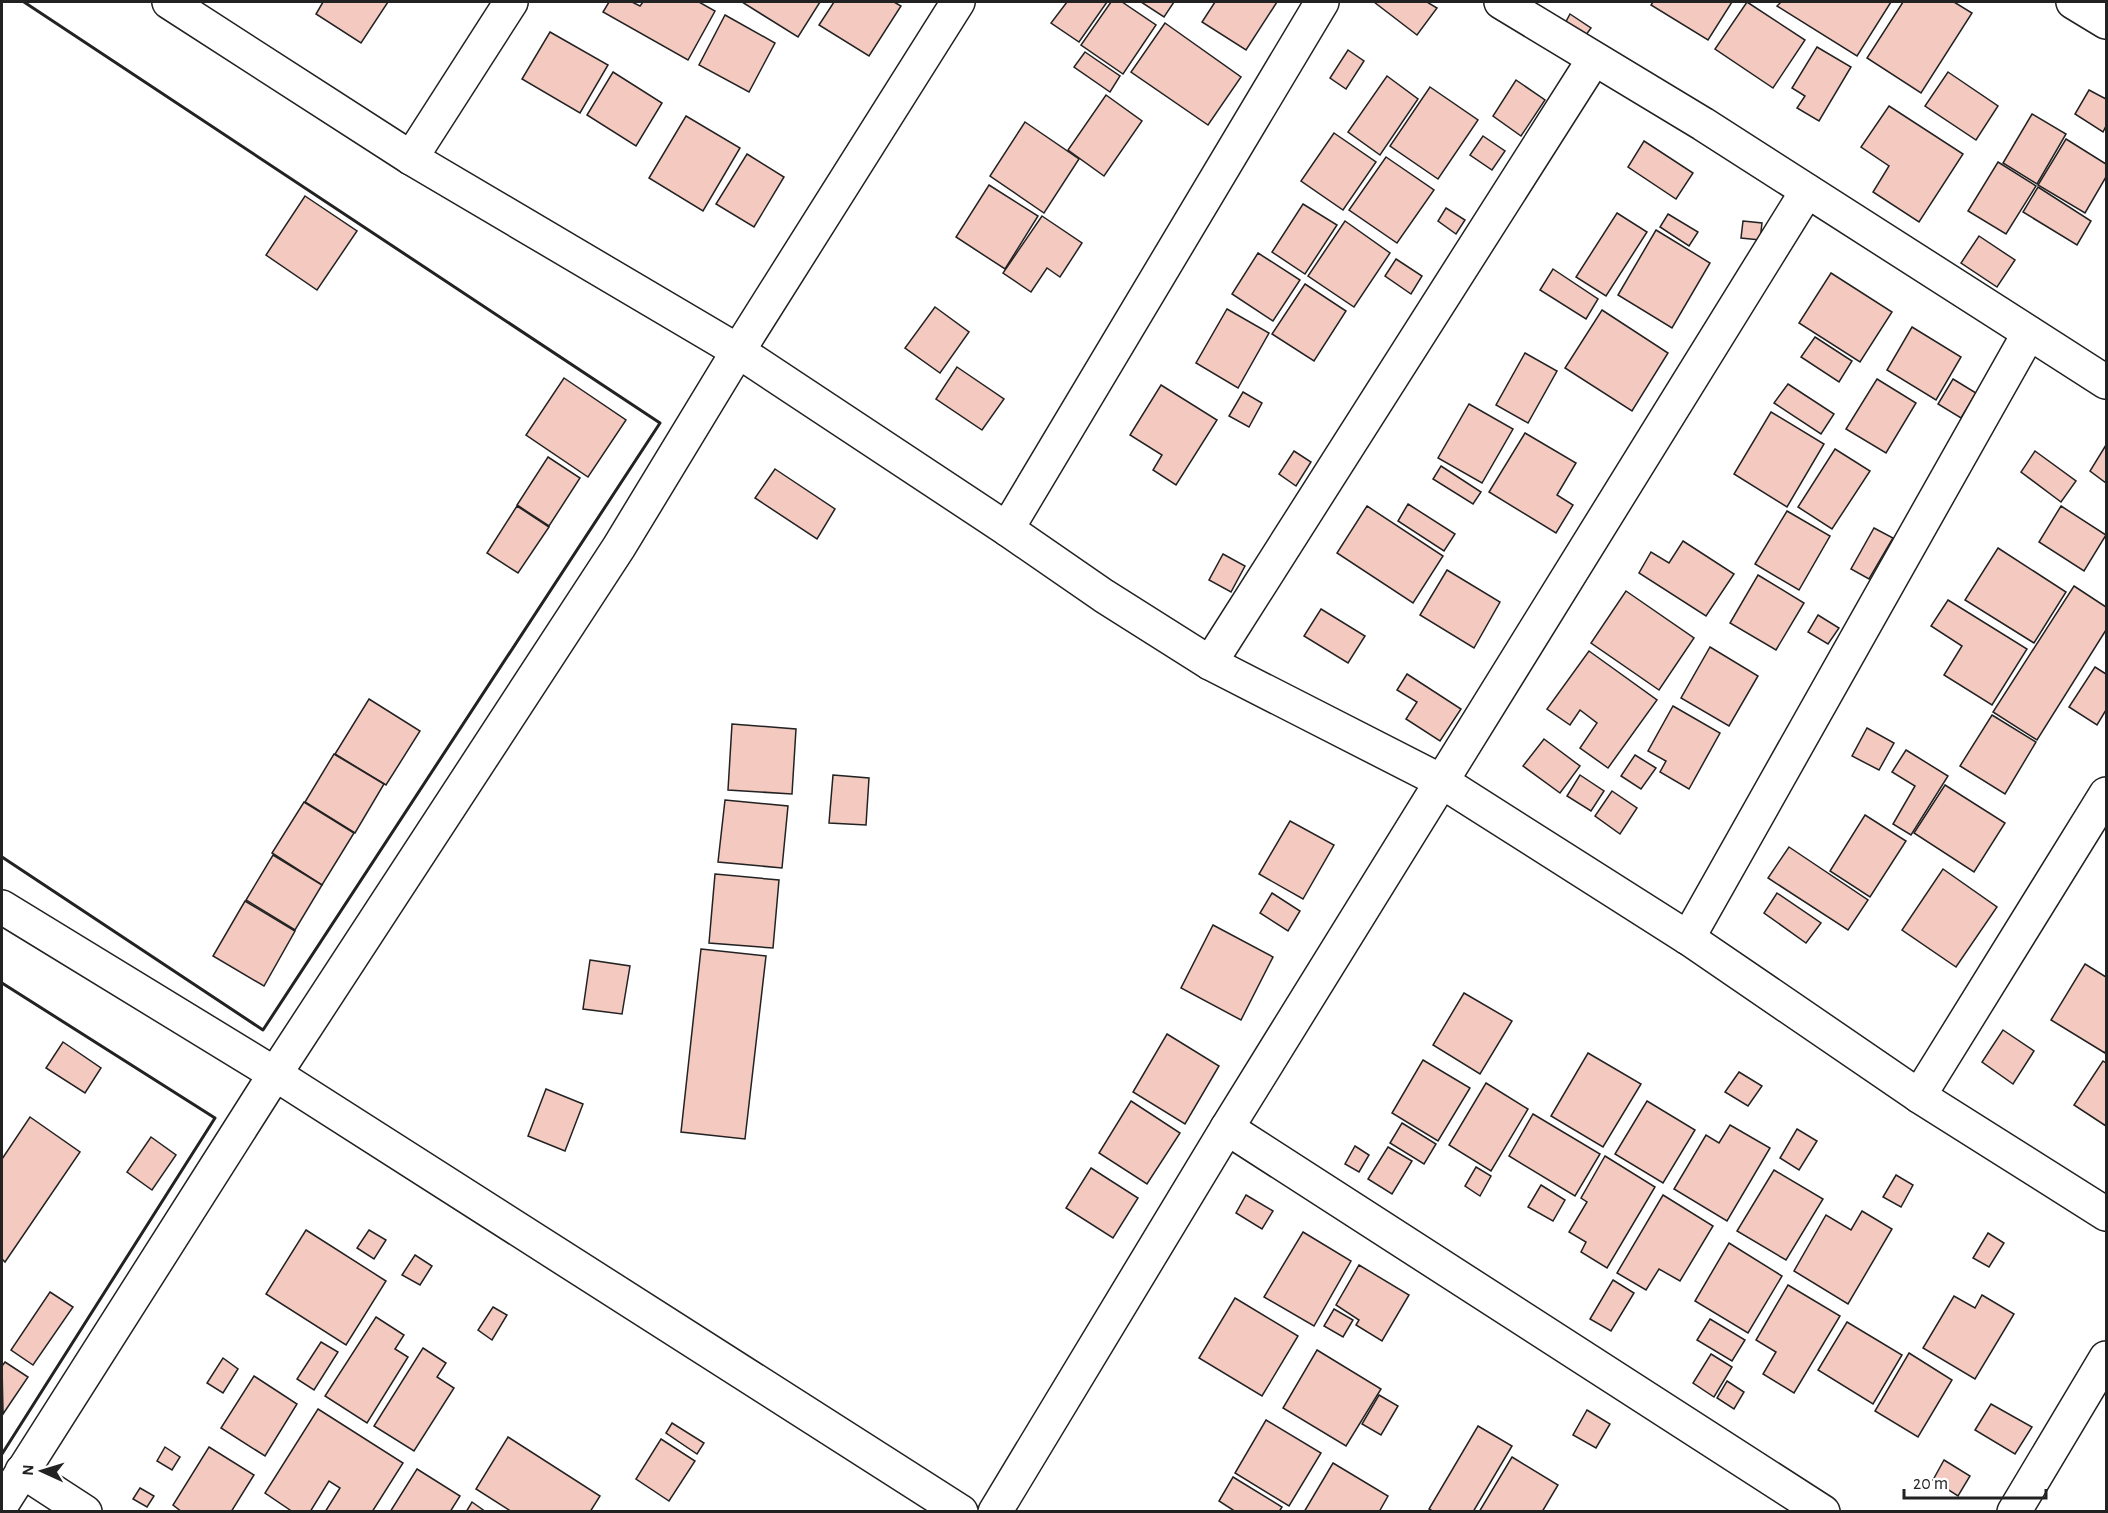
<svg xmlns="http://www.w3.org/2000/svg" width="2108" height="1513" font-family="'Alegreya Sans',sans-serif">
<rect width="100%" height="100%" fill="#fff"/>
<!-- building -->
<g fill="#f3c9c0" stroke="#222" stroke-width="1.5">
<polygon points="323,2 388,2 361,43 316,14"/>
<polygon points="609,2 632,2 640,6 643,2 699,2 715,11 688,60 603,12"/>
<polygon points="742,2 820,2 798,37"/>
<polygon points="834,2 894,2 901,6 869,56 819,25"/>
<polygon points="1067,2 1107,2 1079,42 1051,23"/>
<polygon points="1111,2 1122,2 1156,25 1123,74 1081,45"/>
<polygon points="1141,2 1174,2 1164,17"/>
<polygon points="1215,2 1277,2 1246,50 1202,22"/>
<polygon points="1374,2 1427,2 1437,8 1417,35"/>
<polygon points="1653,2 1732,2 1708,40 1651,5"/>
<polygon points="1747,2 1805,40 1773,88 1715,49"/>
<polygon points="1781,2 1891,2 1857,56 1777,6"/>
<polygon points="1903,2 1954,2 1972,13 1921,93 1867,58"/>
<polygon points="1570,14 1591,28 1581,42 1562,29"/>
<polygon points="725,15 775,43 749,92 699,65"/>
<polygon points="1165,23 1241,77 1208,125 1131,72"/>
<polygon points="550,32 608,65 580,113 522,79"/>
<polygon points="1817,47 1851,67 1819,121 1797,108 1805,96 1792,88"/>
<polygon points="1348,50 1364,61 1346,89 1330,78"/>
<polygon points="1085,52 1120,76 1110,92 1074,67"/>
<polygon points="613,72 662,103 636,146 587,115"/>
<polygon points="1948,72 1998,106 1976,140 1925,106"/>
<polygon points="1387,76 1418,99 1380,155 1348,132"/>
<polygon points="1516,80 1545,100 1521,136 1493,116"/>
<polygon points="1430,87 1478,120 1438,179 1390,146"/>
<polygon points="2089,90 2106,99 2106,126 2103,132 2075,114"/>
<polygon points="1106,95 1142,121 1104,176 1068,150"/>
<polygon points="1889,106 1963,154 1919,222 1873,192 1889,166 1861,147"/>
<polygon points="2032,114 2066,134 2037,184 2003,163"/>
<polygon points="686,116 740,148 703,211 649,178"/>
<polygon points="1025,122 1079,159 1044,213 990,176"/>
<polygon points="1334,133 1376,162 1343,210 1301,181"/>
<polygon points="1483,136 1505,151 1492,170 1470,155"/>
<polygon points="2066,139 2106,164 2106,177 2085,213 2038,185"/>
<polygon points="1644,141 1693,173 1676,199 1628,167"/>
<polygon points="747,154 784,177 754,227 716,204"/>
<polygon points="1386,157 1434,190 1397,243 1349,210"/>
<polygon points="1998,162 2036,186 2006,234 1968,211"/>
<polygon points="989,185 1038,216 1005,269 956,237"/>
<polygon points="2038,187 2091,221 2077,245 2023,212"/>
<polygon points="305,196 357,231 317,290 266,255"/>
<polygon points="1303,204 1337,225 1305,274 1272,252"/>
<polygon points="1446,208 1465,220 1456,234 1438,221"/>
<polygon points="1617,213 1647,232 1606,296 1576,277"/>
<polygon points="1668,214 1698,232 1689,246 1660,227"/>
<polygon points="1042,216 1082,243 1060,277 1047,268 1031,292 1003,273"/>
<polygon points="1345,221 1390,253 1354,307 1308,276"/>
<polygon points="1743,221 1762,223 1760,240 1741,238"/>
<polygon points="1656,230 1710,263 1672,328 1618,295"/>
<polygon points="1979,236 2015,260 1997,287 1961,263"/>
<polygon points="1258,253 1300,280 1273,321 1232,294"/>
<polygon points="1396,259 1422,276 1411,294 1385,276"/>
<polygon points="1553,269 1598,299 1586,319 1540,290"/>
<polygon points="1831,273 1892,312 1860,362 1799,323"/>
<polygon points="1305,284 1346,311 1314,361 1272,334"/>
<polygon points="935,307 969,332 940,373 905,348"/>
<polygon points="1227,309 1269,333 1238,388 1196,363"/>
<polygon points="1602,310 1668,353 1632,411 1565,368"/>
<polygon points="1912,327 1961,357 1936,400 1887,370"/>
<polygon points="1815,337 1852,361 1839,382 1801,357"/>
<polygon points="1525,353 1557,371 1528,423 1496,405"/>
<polygon points="957,367 1004,399 982,430 936,399"/>
<polygon points="564,378 626,420 588,477 526,435"/>
<polygon points="1877,379 1916,403 1886,453 1846,429"/>
<polygon points="1953,379 1976,393 1961,418 1938,404"/>
<polygon points="1788,384 1834,414 1821,434 1774,403"/>
<polygon points="1161,385 1217,420 1176,485 1153,470 1162,455 1130,435"/>
<polygon points="1243,392 1262,403 1249,427 1229,416"/>
<polygon points="1469,404 1513,429 1482,483 1438,458"/>
<polygon points="1771,412 1824,444 1787,507 1734,474"/>
<polygon points="1525,433 1576,463 1557,495 1573,505 1556,533 1489,492"/>
<polygon points="2106,445 2106,483 2090,471"/>
<polygon points="1835,449 1870,471 1832,529 1798,507"/>
<polygon points="1294,451 1311,462 1296,486 1279,474"/>
<polygon points="2035,451 2076,481 2061,502 2021,472"/>
<polygon points="548,457 580,478 549,526 517,505"/>
<polygon points="1441,466 1481,492 1473,504 1433,479"/>
<polygon points="775,469 835,509 817,539 755,498"/>
<polygon points="1408,504 1455,534 1444,551 1398,521"/>
<polygon points="517,506 549,527 518,573 487,553"/>
<polygon points="1367,506 1443,556 1413,603 1337,553"/>
<polygon points="2061,506 2106,535 2084,571 2039,542"/>
<polygon points="1787,511 1830,536 1799,590 1755,564"/>
<polygon points="1874,528 1893,538 1869,579 1851,569"/>
<polygon points="1683,541 1734,574 1706,616 1639,573 1651,552 1669,563"/>
<polygon points="1998,548 2066,592 2034,643 1965,600"/>
<polygon points="1223,554 1245,566 1231,592 1209,580"/>
<polygon points="1447,570 1500,602 1474,648 1420,615"/>
<polygon points="1758,575 1804,603 1776,650 1730,623"/>
<polygon points="2074,586 2106,607 2106,630 2037,740 1993,712"/>
<polygon points="1626,591 1694,638 1659,690 1591,643"/>
<polygon points="1948,600 2027,649 1992,705 1944,675 1962,646 1931,626"/>
<polygon points="1321,609 1365,636 1348,663 1304,636"/>
<polygon points="1818,615 1839,628 1828,644 1808,632"/>
<polygon points="1710,647 1758,676 1729,726 1681,698"/>
<polygon points="1589,651 1657,700 1608,768 1580,748 1597,723 1580,710 1570,725 1547,709"/>
<polygon points="2095,667 2106,674 2106,710 2097,725 2069,707"/>
<polygon points="1407,674 1461,709 1440,741 1406,719 1417,702 1397,690"/>
<polygon points="369,699 420,731 386,785 335,754"/>
<polygon points="1673,706 1720,733 1689,789 1660,772 1666,761 1648,751"/>
<polygon points="1992,715 2036,742 2005,794 1960,766"/>
<polygon points="732,724 796,729 792,794 728,790"/>
<polygon points="1867,728 1894,743 1879,770 1852,756"/>
<polygon points="1544,739 1580,766 1560,793 1523,766"/>
<polygon points="1906,750 1948,776 1911,835 1893,824 1915,786 1892,772"/>
<polygon points="334,754 384,784 355,833 305,802"/>
<polygon points="1635,755 1656,768 1641,789 1621,776"/>
<polygon points="833,775 869,778 866,825 829,823"/>
<polygon points="1580,775 1604,791 1591,811 1567,796"/>
<polygon points="1945,785 2005,823 1974,872 1914,833"/>
<polygon points="1612,791 1637,808 1620,834 1595,816"/>
<polygon points="725,800 788,806 782,868 718,862"/>
<polygon points="304,802 354,833 322,885 272,853"/>
<polygon points="1865,815 1906,841 1870,897 1830,871"/>
<polygon points="1290,821 1334,845 1303,899 1259,874"/>
<polygon points="1789,847 1868,900 1848,930 1768,878"/>
<polygon points="273,855 322,885 295,930 246,900"/>
<polygon points="1943,869 1997,907 1956,967 1902,930"/>
<polygon points="715,874 779,880 773,948 709,943"/>
<polygon points="1272,893 1300,911 1288,931 1260,913"/>
<polygon points="1777,893 1821,923 1806,943 1764,913"/>
<polygon points="245,901 295,931 264,986 213,956"/>
<polygon points="1213,925 1273,957 1241,1020 1181,988"/>
<polygon points="701,949 766,956 745,1139 681,1132"/>
<polygon points="590,960 630,966 622,1014 583,1009"/>
<polygon points="2085,964 2106,977 2106,1050 2105,1053 2051,1020"/>
<polygon points="1464,993 1512,1021 1480,1074 1433,1045"/>
<polygon points="2003,1030 2034,1051 2013,1084 1982,1062"/>
<polygon points="1167,1034 1219,1066 1185,1124 1133,1092"/>
<polygon points="63,1042 101,1068 85,1093 46,1068"/>
<polygon points="1588,1053 1641,1084 1603,1147 1551,1116"/>
<polygon points="1423,1060 1470,1088 1438,1141 1392,1113"/>
<polygon points="2103,1061 2106,1063 2106,1126 2074,1105"/>
<polygon points="1739,1072 1762,1086 1748,1106 1725,1092"/>
<polygon points="1486,1083 1528,1109 1491,1171 1449,1145"/>
<polygon points="546,1089 583,1104 565,1151 528,1136"/>
<polygon points="1131,1101 1180,1133 1147,1184 1099,1153"/>
<polygon points="1647,1101 1695,1130 1663,1183 1615,1154"/>
<polygon points="1533,1114 1600,1154 1575,1196 1509,1156"/>
<polygon points="30,1117 80,1152 5,1262 2,1259 2,1159"/>
<polygon points="1402,1123 1436,1144 1424,1164 1390,1143"/>
<polygon points="1730,1125 1770,1148 1727,1221 1674,1189 1706,1135 1719,1143"/>
<polygon points="1797,1129 1817,1141 1799,1170 1780,1158"/>
<polygon points="151,1137 176,1155 152,1190 127,1172"/>
<polygon points="1355,1146 1369,1155 1359,1172 1345,1164"/>
<polygon points="1388,1147 1412,1161 1392,1194 1368,1179"/>
<polygon points="1605,1156 1655,1187 1607,1268 1581,1252 1586,1242 1569,1232 1587,1202 1581,1198"/>
<polygon points="1476,1167 1491,1176 1480,1196 1465,1186"/>
<polygon points="1091,1168 1138,1198 1113,1238 1066,1208"/>
<polygon points="1774,1170 1823,1199 1786,1260 1737,1231"/>
<polygon points="1896,1175 1913,1185 1901,1207 1883,1197"/>
<polygon points="1541,1185 1565,1200 1553,1221 1528,1207"/>
<polygon points="1246,1195 1273,1211 1262,1229 1236,1213"/>
<polygon points="1663,1195 1713,1226 1680,1281 1659,1269 1646,1290 1617,1273"/>
<polygon points="1862,1211 1892,1229 1848,1304 1794,1271 1826,1215 1851,1230"/>
<polygon points="306,1230 386,1281 346,1345 266,1294"/>
<polygon points="369,1230 386,1240 374,1259 357,1248"/>
<polygon points="1303,1232 1351,1261 1314,1326 1264,1297"/>
<polygon points="1988,1233 2004,1243 1989,1267 1973,1258"/>
<polygon points="1729,1243 1782,1276 1748,1333 1695,1301"/>
<polygon points="415,1255 432,1266 420,1285 402,1275"/>
<polygon points="1359,1265 1409,1295 1382,1341 1356,1325 1359,1320 1336,1305"/>
<polygon points="1613,1280 1634,1293 1611,1331 1590,1319"/>
<polygon points="1788,1285 1840,1316 1794,1393 1763,1374 1776,1352 1756,1340"/>
<polygon points="50,1292 73,1307 33,1365 11,1350"/>
<polygon points="1982,1295 2014,1314 1975,1379 1923,1348 1954,1296 1975,1308"/>
<polygon points="1235,1298 1298,1336 1262,1396 1199,1358"/>
<polygon points="493,1307 507,1315 492,1340 478,1330"/>
<polygon points="1334,1309 1353,1320 1343,1337 1324,1326"/>
<polygon points="376,1317 404,1335 395,1349 408,1357 367,1423 325,1396"/>
<polygon points="1710,1319 1745,1340 1732,1361 1697,1340"/>
<polygon points="1847,1322 1902,1355 1873,1404 1818,1370"/>
<polygon points="321,1342 338,1352 314,1390 297,1379"/>
<polygon points="423,1348 446,1363 437,1377 454,1388 414,1451 374,1426"/>
<polygon points="1317,1350 1381,1389 1346,1446 1283,1408"/>
<polygon points="1909,1353 1952,1380 1918,1437 1875,1411"/>
<polygon points="1711,1354 1732,1367 1714,1397 1693,1383"/>
<polygon points="223,1358 238,1369 223,1393 207,1383"/>
<polygon points="5,1362 28,1377 3,1414 2,1366"/>
<polygon points="254,1376 297,1404 265,1456 221,1428"/>
<polygon points="1727,1381 1744,1392 1734,1409 1717,1398"/>
<polygon points="1379,1395 1398,1406 1381,1435 1362,1424"/>
<polygon points="1991,1404 2032,1427 2015,1454 1975,1430"/>
<polygon points="318,1409 403,1463 372,1512 325,1512 340,1488 329,1481 310,1512 293,1512 265,1493"/>
<polygon points="1587,1410 1610,1424 1596,1448 1573,1435"/>
<polygon points="1266,1420 1321,1453 1289,1506 1235,1473"/>
<polygon points="672,1423 704,1443 697,1454 666,1433"/>
<polygon points="1478,1426 1512,1446 1473,1512 1434,1512 1429,1509"/>
<polygon points="508,1437 600,1496 590,1512 512,1512 476,1489"/>
<polygon points="661,1439 695,1461 669,1501 636,1479"/>
<polygon points="165,1447 180,1457 172,1470 157,1461"/>
<polygon points="209,1447 254,1475 231,1512 182,1512 173,1505"/>
<polygon points="1512,1457 1558,1485 1542,1512 1479,1512"/>
<polygon points="1944,1460 1970,1476 1958,1496 1933,1480"/>
<polygon points="1333,1463 1388,1496 1379,1512 1304,1512"/>
<polygon points="417,1469 460,1496 450,1512 390,1512"/>
<polygon points="1233,1477 1282,1507 1279,1512 1236,1512 1219,1501"/>
<polygon points="140,1488 154,1496 147,1507 133,1499"/>
<polygon points="472,1502 486,1512 466,1512"/>
</g>
<g fill="none" stroke-linecap="round" stroke-linejoin="round">
<!-- street casing -->
<g stroke="#222" stroke-width="36">
<g id="street">
<polyline points="169,2 411,158 738,351 1007,529 1104,596 1210,663 1441,781 1688,938 1919,1096 2106,1214"/>
<polyline points="1501,2 1703,124 2106,382"/>
<polyline points="2073,2 2106,22"/>
<polyline points="411,158 511,2"/>
<polyline points="1007,529 1322,2"/>
<polyline points="1210,663 1594,59"/>
<polyline points="2,907 275,1074 961,1512"/>
<polyline points="1688,938 2029,333"/>
<polyline points="1919,1096 2106,794"/>
<polyline points="1227,1128 1823,1512"/>
<polyline points="22,1471 85,1512"/>
<polyline points="2,1504 275,1074 619,547 738,351 958,2"/>
<polyline points="995,1512 1227,1128 1807,191"/>
<polyline points="2014,1512 2106,1358"/>
</g>
</g>
<!-- street -->
<use href="#street" stroke="#fff" stroke-width="33"/>
<!-- wall -->
<g stroke="#222" stroke-width="3">
<polyline points="2,857 263,1030 660,423 24,2"/>
<polyline points="2,983 215,1118 2,1454"/>
</g>
</g>
<!-- border -->
<rect width="2108" height="1513" fill="none" stroke="#222222" stroke-width="6"/>
<!-- north arrow -->
<g transform="translate(42 1471) rotate(274)" stroke="#ffffff" stroke-width="4.5" paint-order="stroke">
<path d="M0-4.5L10 22L0 15L-10 22Z" fill="#222222"/>
<text y="-9" font-size="16" font-weight="bold" text-anchor="middle" fill="#222222">N</text>
</g>
<!-- scale -->
<path d="M1904 1489v9h142v-9" fill="none" stroke="#222222" stroke-width="3"/>
<text x="1913" y="1489" font-size="18" fill="#222222" stroke="#ffffff" stroke-width="4.5" paint-order="stroke">20 m</text>
</svg>
